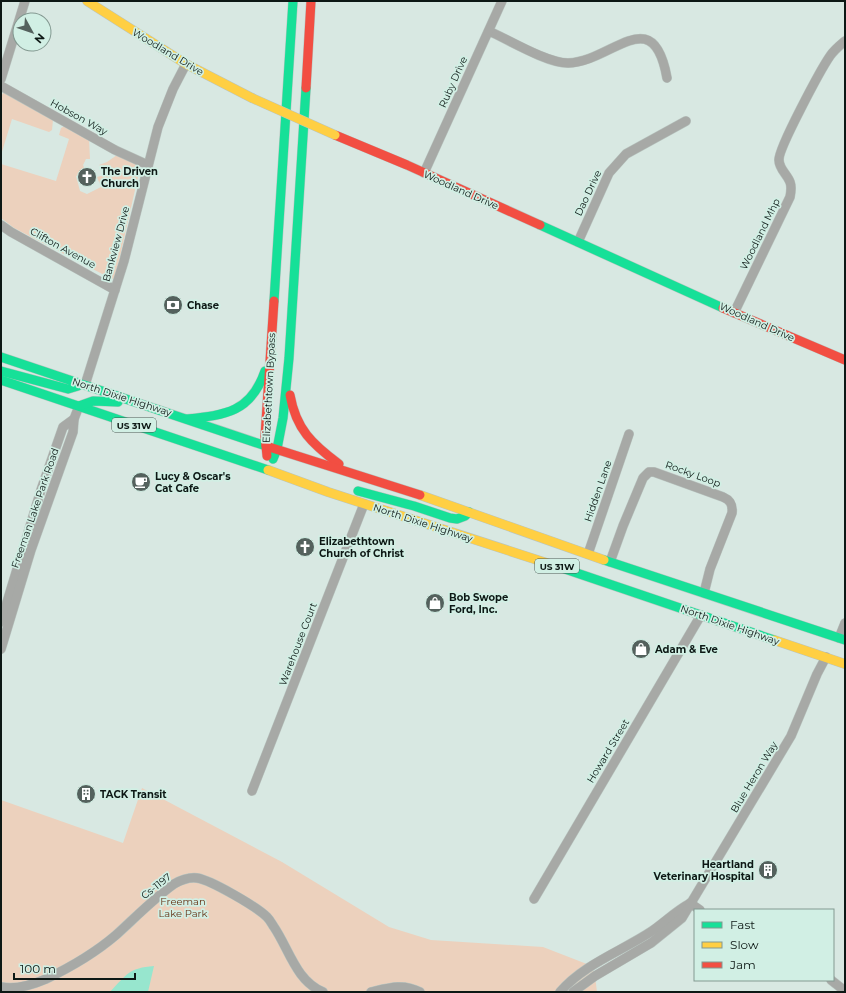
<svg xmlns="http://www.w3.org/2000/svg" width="846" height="993" font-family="Montserrat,sans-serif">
<rect width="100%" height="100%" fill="#d8e8e2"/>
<!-- green -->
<g fill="#ecd1bd">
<polygon points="4,91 53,120 52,130 49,132 12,119 1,155 1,97"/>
<polygon points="65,126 89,139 90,159 86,159 83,165 86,172 76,176 80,191 87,194 101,187 97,177 104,175 107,169 99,165 107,162 117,155 138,165 140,168 118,265 114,278 112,279 14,228 1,218 1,164 56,181 69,139 59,135 61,128"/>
<polygon points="142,788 282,862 389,927 431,940 543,947 592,966 595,976 597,992 1,992 1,800 123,843"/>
</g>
<!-- water -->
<path fill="#97e6ce" d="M154 966 148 992H110C127 974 129 968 154 966Z"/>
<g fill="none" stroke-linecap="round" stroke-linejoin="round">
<!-- street casing -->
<g stroke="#b9c5c0" stroke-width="10">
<g id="street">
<path d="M489 31C509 40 547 63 568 63 612 62 653 0 667 78"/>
<polyline points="1,79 25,1"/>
<polyline points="1,86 115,150 148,165"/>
<polyline points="424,173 502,1"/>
<polyline points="1,225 11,232 115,290"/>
<polyline points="578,242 609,173 626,154 686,121"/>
<path d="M734 313 790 197C791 192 792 187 790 182 787 174 779 169 779 160 778 149 821 69 830 56 834 50 839 46 845 41"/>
<polyline points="85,385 124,261 158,127 173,89 186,64"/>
<polyline points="588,554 629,434"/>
<path d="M610 562 623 526 643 478 649 472H654L723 497C730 500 733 504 732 513L710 569 704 593"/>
<polyline points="1,622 41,490 63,427 74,419"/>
<polyline points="839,638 845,623"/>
<polyline points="1,649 31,550 73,432 74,419 79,406"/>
<polyline points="252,791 364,504"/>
<polyline points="534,899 701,615"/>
<polyline points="690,903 700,910"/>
<polyline points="831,980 845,991"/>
<path d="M1 987C16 990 32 985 46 979 71 967 95 953 116 935 135 918 153 899 174 884 181 880 189 877 197 878 211 880 257 907 267 917 270 920 272 924 274 927 289 949 296 981 323 992"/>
<path d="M371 992C388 988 403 983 420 992"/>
<path d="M560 992C584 964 622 951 652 931 665 922 676 911 689 904"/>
<polyline points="573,992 595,976 651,943 682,918 791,736 817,674 826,657"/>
</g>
</g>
<!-- fast casing -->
<g stroke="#b9c5c0" stroke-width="10">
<g id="fast">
<polyline points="540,225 723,308"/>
<polyline points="274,301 293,1"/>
<polyline points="1,357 266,446"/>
<polyline points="1,371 68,389 78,386"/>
<polyline points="1,380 268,470"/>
<polyline points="79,406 93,401 118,402"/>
<path d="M187 419C226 415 251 412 265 371"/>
<polyline points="273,459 277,449 283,418 289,358 306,88"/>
<polyline points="358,491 414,506 450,518 457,519 465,516 469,512"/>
<polyline points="604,560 845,640"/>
<polyline points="562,568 774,640"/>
</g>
</g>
<!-- slow casing -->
<g stroke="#b9c5c0" stroke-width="10">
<g id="slow">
<polyline points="87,1 186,64 252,98"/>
<polyline points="268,470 328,492 562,568"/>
<polyline points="420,495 604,560"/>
<polyline points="774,640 845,664"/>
</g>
</g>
<!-- jam casing -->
<g stroke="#b9c5c0" stroke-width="10">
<g id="jam">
<polyline points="306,88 311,1"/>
<polyline points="335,135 407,165 540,225"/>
<polyline points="723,308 845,360"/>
<path d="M290 395C296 429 312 444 339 464"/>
<polyline points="266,446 420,495"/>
<polyline points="267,456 265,436 274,301"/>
</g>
</g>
<!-- street -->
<use href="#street" stroke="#a7a9a6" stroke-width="9"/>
<!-- fast -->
<use href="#fast" stroke="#16e098" stroke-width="9"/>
<!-- slow -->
<use href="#slow" stroke="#ffcf43" stroke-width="9"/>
<!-- jam -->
<use href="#jam" stroke="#f24e42" stroke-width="9"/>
<!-- slow-bridge casing -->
<g stroke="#b9c5c0" stroke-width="10" stroke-linecap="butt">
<polyline id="slow-bridge" points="252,98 335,135"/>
</g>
<!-- slow-bridge -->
<use href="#slow-bridge" stroke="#ffcf43" stroke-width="9"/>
</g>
<!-- icons -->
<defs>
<g id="church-disc" transform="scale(1)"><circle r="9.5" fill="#54615d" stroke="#d1efe4"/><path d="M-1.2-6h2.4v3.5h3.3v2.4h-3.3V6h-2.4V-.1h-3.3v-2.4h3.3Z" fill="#fff"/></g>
<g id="bank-disc" transform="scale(1)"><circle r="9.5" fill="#54615d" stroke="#d1efe4"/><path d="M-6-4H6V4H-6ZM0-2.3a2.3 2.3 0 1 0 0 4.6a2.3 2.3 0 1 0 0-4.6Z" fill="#fff"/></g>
<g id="cafe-disc" transform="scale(1)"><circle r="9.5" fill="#54615d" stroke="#d1efe4"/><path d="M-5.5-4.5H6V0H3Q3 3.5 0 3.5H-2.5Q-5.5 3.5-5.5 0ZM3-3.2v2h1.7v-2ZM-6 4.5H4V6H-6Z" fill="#fff"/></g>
<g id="shop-disc" transform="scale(1)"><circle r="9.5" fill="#54615d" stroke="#d1efe4"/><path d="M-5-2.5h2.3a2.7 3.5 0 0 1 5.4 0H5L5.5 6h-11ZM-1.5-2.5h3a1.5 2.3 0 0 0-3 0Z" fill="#fff"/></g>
<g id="building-disc" transform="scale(1)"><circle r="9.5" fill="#54615d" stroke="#d1efe4"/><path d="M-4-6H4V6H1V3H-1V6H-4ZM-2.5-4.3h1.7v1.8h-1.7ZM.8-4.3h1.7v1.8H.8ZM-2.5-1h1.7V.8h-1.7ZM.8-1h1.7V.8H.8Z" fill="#fff"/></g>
</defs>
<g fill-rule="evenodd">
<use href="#church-disc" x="87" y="177"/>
<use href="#bank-disc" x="173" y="305"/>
<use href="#cafe-disc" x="141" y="482"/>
<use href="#church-disc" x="305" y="547"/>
<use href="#shop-disc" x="435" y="603"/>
<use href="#shop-disc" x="641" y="649"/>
<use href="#building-disc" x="86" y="794"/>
<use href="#building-disc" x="768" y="870"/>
</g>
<g text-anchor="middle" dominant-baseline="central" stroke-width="3.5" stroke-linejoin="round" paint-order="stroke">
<!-- shield labels -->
<g fill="#d1efe4" stroke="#485853" stroke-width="1">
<rect x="112" y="418" width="44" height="14" rx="3"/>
<rect x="535" y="559" width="44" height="14" rx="3"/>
</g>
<g font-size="9" font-weight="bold" fill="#0d1815">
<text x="134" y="425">US 31W</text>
<text x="557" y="566">US 31W</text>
</g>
<!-- street labels -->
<g font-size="10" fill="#0d1815" stroke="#d1efe4">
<text transform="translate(168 52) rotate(31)">Woodland Drive</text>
<text transform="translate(453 82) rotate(-66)">Ruby Drive</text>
<text transform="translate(79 117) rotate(29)">Hobson Way</text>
<text transform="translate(461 190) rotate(24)">Woodland Drive</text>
<text transform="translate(588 193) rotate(-65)">Dao Drive</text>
<text transform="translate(760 234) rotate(-64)">Woodland Mhp</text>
<text transform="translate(116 244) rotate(-75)">Bankview Drive</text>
<text transform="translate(63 248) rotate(29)">Clifton Avenue</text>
<text transform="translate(757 322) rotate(24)">Woodland Drive</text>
<text transform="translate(269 388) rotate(-87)">Elizabethtown Bypass</text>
<text transform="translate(122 397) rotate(18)">North Dixie Highway</text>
<text transform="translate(693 474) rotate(20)">Rocky Loop</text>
<text transform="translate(598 491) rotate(-71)">Hidden Lane</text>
<text transform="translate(35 508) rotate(-71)">Freeman Lake Park Road</text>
<text transform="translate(423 523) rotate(18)">North Dixie Highway</text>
<text transform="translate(730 625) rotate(19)">North Dixie Highway</text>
<text transform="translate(298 644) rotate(-69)">Warehouse Court</text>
<text transform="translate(608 751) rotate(-59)">Howard Street</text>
<text transform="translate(754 777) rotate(-59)">Blue Heron Way</text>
<text transform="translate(156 886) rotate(-38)">Cs-1197</text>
</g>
<!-- poi labels -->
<g font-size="10" font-weight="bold" fill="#0d1815" stroke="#d1efe4" text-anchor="start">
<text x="101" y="171">The Driven<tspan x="101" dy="12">Church</tspan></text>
<text x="187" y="305">Chase</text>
<text x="155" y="476">Lucy &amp; Oscar's<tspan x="155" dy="12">Cat Cafe</tspan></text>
<text x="319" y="541">Elizabethtown<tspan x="319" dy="12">Church of Christ</tspan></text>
<text x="449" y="597">Bob Swope<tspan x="449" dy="12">Ford, Inc.</tspan></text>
<text x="655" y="649">Adam &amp; Eve</text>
<text x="100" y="794">TACK Transit</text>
<text x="754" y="864" text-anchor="end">Heartland<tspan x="754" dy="12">Veterinary Hospital</tspan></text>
</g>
<!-- park labels -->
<g font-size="10" fill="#653215" stroke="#d1efe4">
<text x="183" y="901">Freeman<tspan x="183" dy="12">Lake Park</tspan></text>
</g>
</g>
<!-- border -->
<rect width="846" height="993" fill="none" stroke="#0d1815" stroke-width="4"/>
<!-- legend -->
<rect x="694" y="909" width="140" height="72" fill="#d1efe4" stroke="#839991"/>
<rect x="702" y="922" width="20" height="6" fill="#16e098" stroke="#839991"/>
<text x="730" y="929" font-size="12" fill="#0d1815">Fast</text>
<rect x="702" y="942" width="20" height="6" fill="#ffcf43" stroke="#839991"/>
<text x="730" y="949" font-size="12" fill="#0d1815">Slow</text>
<rect x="702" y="962" width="20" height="6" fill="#f24e42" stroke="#839991"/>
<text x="730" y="969" font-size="12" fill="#0d1815">Jam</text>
<!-- north arrow -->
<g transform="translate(32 32) rotate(130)"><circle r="19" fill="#d1efe4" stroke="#839991"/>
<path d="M0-3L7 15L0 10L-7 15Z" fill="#54615d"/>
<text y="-6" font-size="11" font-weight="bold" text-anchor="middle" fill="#0d1815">N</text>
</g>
<!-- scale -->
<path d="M14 973v6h121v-6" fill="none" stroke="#0d1815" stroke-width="2"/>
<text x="20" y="973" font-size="12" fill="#0d1815" stroke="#d1efe4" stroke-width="3" paint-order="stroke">100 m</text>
</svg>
